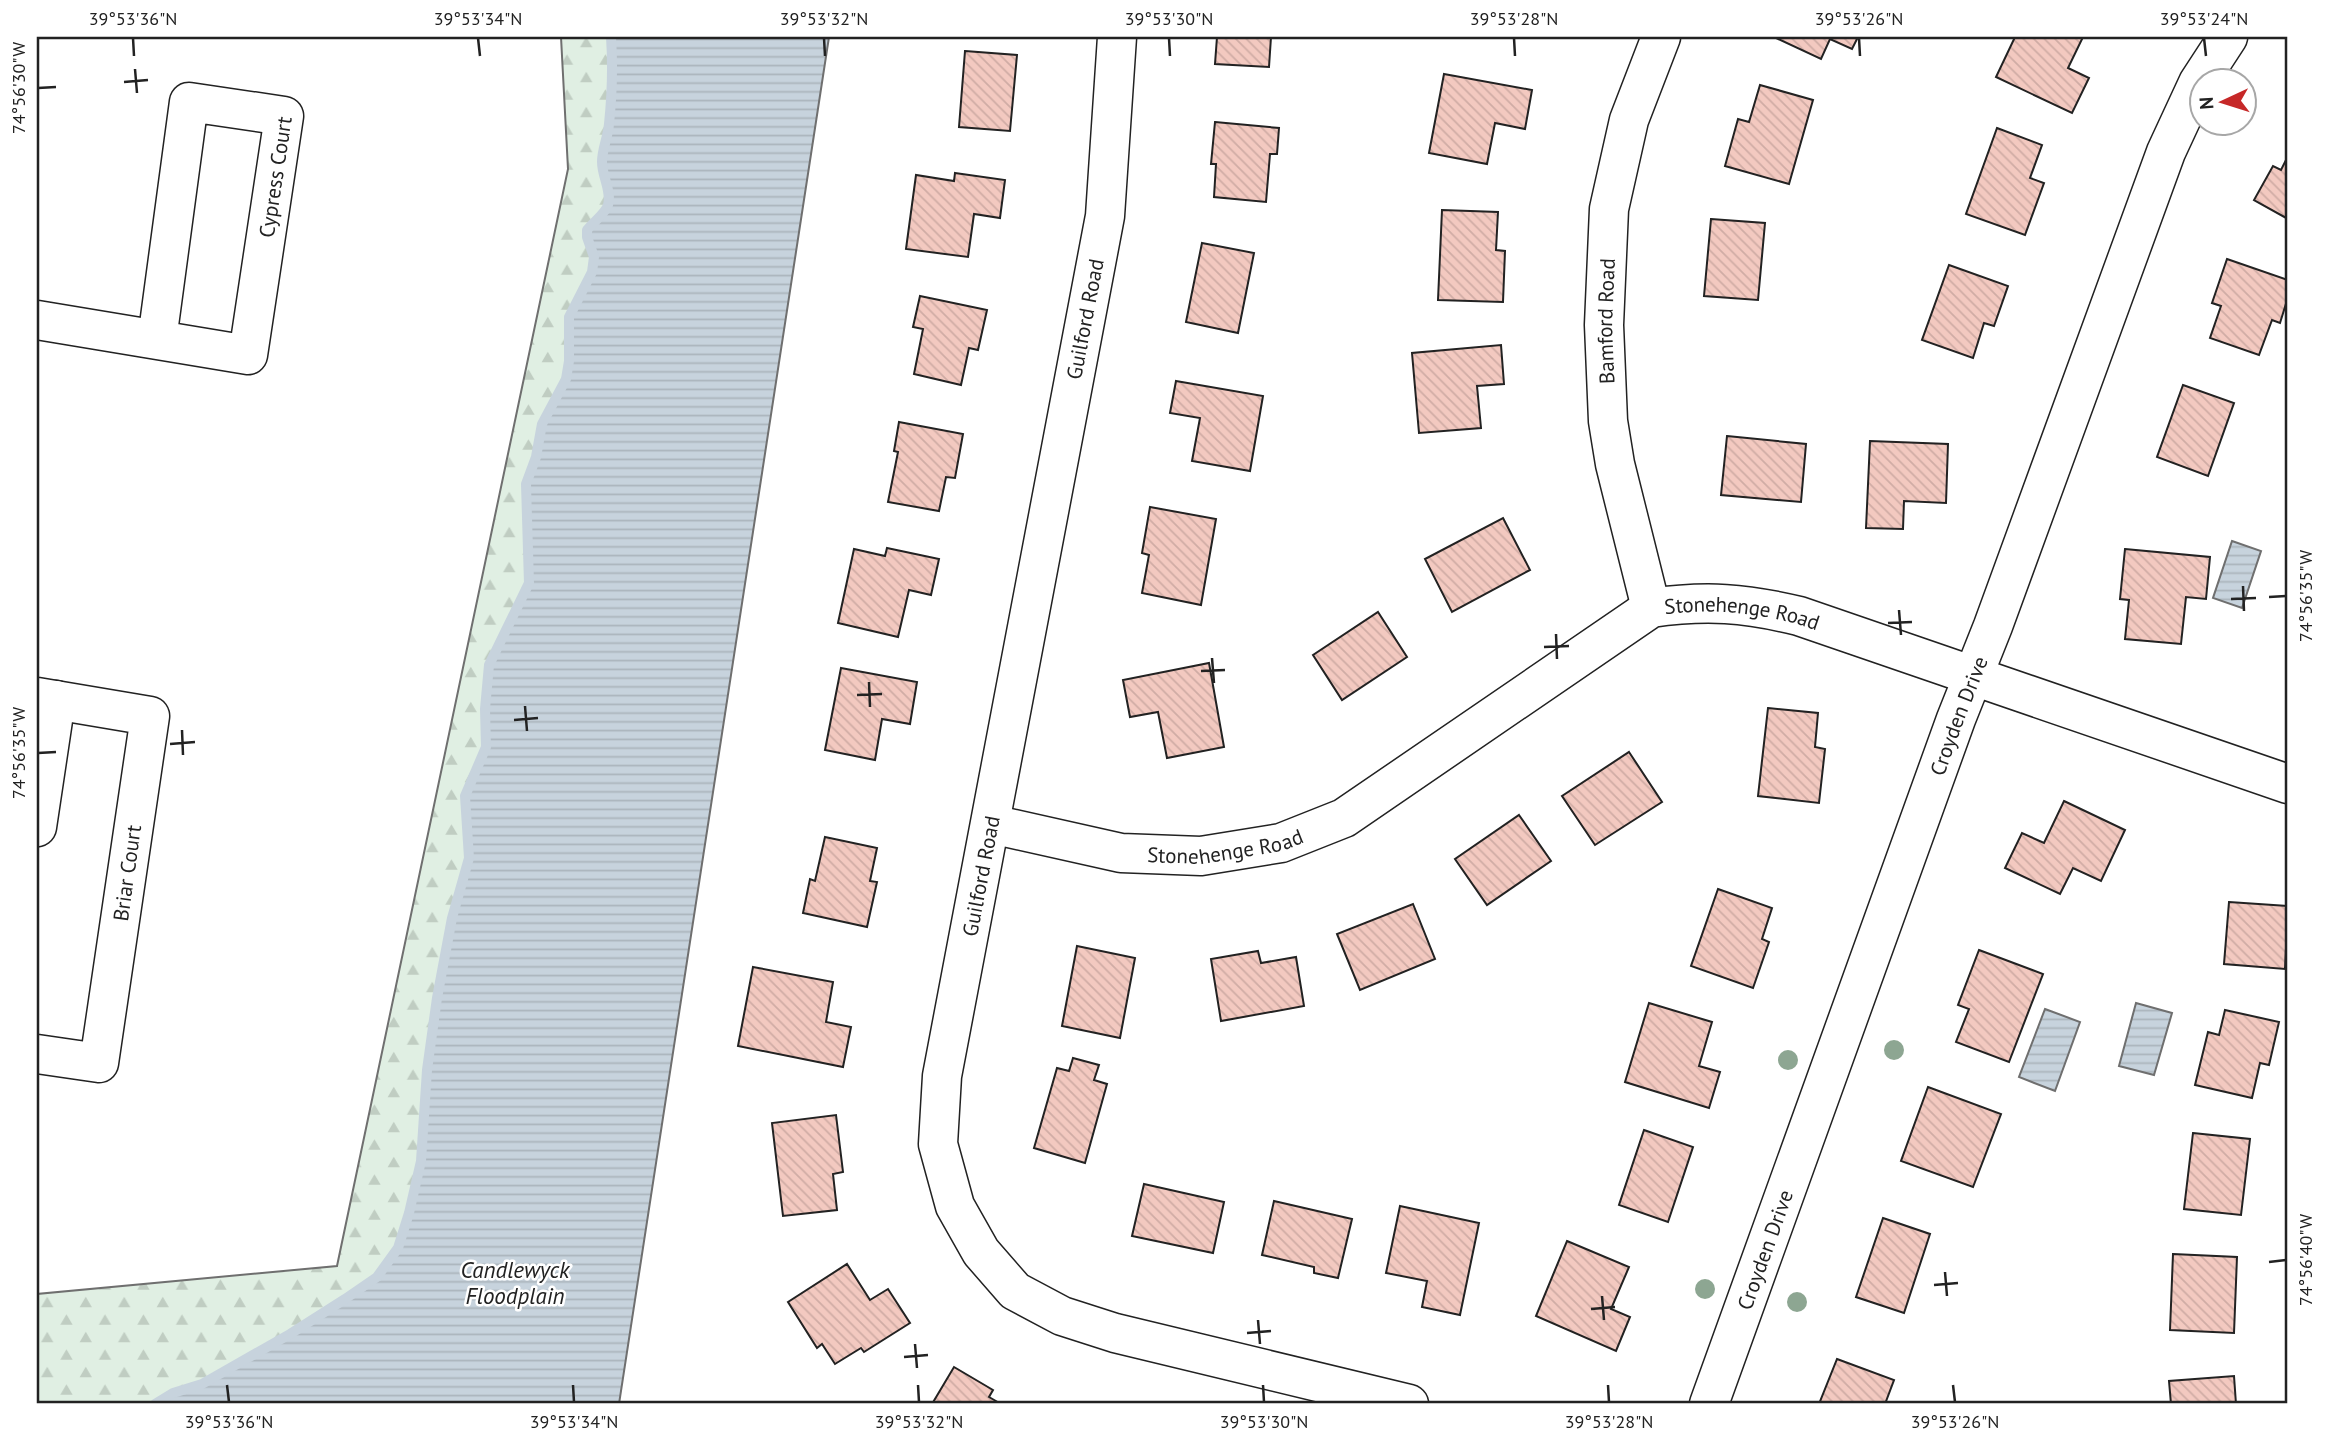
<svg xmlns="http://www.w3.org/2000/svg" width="2325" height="1441" font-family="'PT Sans',sans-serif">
<defs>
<pattern id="forest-firs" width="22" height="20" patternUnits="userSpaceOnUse" patternTransform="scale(1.75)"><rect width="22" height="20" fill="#e0efe3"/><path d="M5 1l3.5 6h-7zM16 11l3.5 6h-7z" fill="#c0cdc2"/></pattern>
<pattern id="water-rules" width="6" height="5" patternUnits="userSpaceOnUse" patternTransform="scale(1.75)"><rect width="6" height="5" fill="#c7d3dd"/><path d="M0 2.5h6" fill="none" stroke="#abb5bd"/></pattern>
<pattern id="building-back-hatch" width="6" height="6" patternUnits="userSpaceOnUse" patternTransform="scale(1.75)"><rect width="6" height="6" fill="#f3c9c0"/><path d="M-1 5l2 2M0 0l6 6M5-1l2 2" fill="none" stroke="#d0aca5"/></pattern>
</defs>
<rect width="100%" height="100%" fill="#fff"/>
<!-- forest -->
<polygon fill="url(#forest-firs)" stroke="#6f6f6f" stroke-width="2" points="561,37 611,37 613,65 612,87 609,128 602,159 603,174 609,193 608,208 593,223 587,237 594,257 592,272 575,300 566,379 542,424 536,457 531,471 525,498 528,519 529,583 499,645 485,709 486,747 465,796 469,858 463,885 421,1161 409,1213 398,1248 389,1263 377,1277 290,1334 202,1384 173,1393 155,1404 37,1404 37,1294 337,1266 568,169"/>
<!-- water -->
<g fill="url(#water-rules)" stroke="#6f6f6f" stroke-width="2">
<path d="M611 37H829L619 1404H155L173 1393 202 1384 290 1334 345 1299 377 1277 398 1248 409 1213 421 1161 427 1070 437 998 452 918 469 858 465 796 486 747 485 709 489 665 529 583 526 484 536 457 542 424 566 379 569 361V317L591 272 594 257 587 237V230C593 222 605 214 608 205 612 191 602 177 602 162 602 149 608 137 609 124 612 95 613 66 611 37Z"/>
<polygon points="2232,541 2261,551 2242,608 2213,598"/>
<polygon points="2136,1003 2172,1013 2154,1075 2119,1066"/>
<polygon points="2045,1009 2080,1022 2055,1091 2019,1077"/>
</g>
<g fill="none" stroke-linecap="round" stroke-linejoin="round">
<!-- stream -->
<path stroke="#c7d3dd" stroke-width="10" d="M155 1404 173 1393 202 1384 290 1334 345 1299 377 1277 398 1248 409 1213 421 1161 427 1070 437 998 452 918 469 858 465 796 486 747 485 709 489 665 529 583 526 484 536 457 542 424 566 379 569 361V317L592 272 594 257 587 237V230C593 222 605 214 608 205 612 191 602 177 602 162 602 149 608 137 609 124 612 95 613 66 611 37"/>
</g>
<!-- building -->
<g fill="url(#building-back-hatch)" stroke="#222" stroke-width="2">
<polygon points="1217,37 1271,37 1269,67 1215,64"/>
<polygon points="1774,37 1858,37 1852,49 1830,39 1821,59"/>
<polygon points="2015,37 2083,37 2068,68 2089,78 2072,113 1996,77"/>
<polygon points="965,51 1017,55 1010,131 959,127"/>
<polygon points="1444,74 1532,90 1525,129 1495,123 1487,164 1429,153"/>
<polygon points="1760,85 1813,100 1789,184 1725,166 1738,119 1749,122"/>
<polygon points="1215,122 1279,128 1277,154 1270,154 1266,202 1214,197 1216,164 1211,164"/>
<polygon points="1997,128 2042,145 2030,178 2044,183 2025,235 1966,214"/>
<polygon points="2288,156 2288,219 2254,200 2273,166 2281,170"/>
<polygon points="955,173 1005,180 1000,218 974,214 968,257 906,249 916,175 954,181"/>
<polygon points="1442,210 1498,212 1496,250 1505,251 1503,302 1438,300"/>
<polygon points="1711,219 1765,223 1758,300 1704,296"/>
<polygon points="1202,243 1254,253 1238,333 1186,322"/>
<polygon points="2227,259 2288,280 2288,297 2280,323 2272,320 2259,355 2210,338 2221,306 2212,303"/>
<polygon points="1949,265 2008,286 1994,326 1984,323 1973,358 1922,340"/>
<polygon points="920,296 987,310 978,350 969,348 961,385 914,374 923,329 913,327"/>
<polygon points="1501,345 1504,384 1477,386 1481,428 1419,433 1412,353"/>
<polygon points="1176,381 1263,396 1250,471 1192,461 1200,418 1170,413"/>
<polygon points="2183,385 2234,403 2208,476 2157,457"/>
<polygon points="899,422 963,434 955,478 946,477 939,511 888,502 898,452 894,451"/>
<polygon points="1727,436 1806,444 1801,502 1721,495"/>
<polygon points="1870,441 1948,444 1946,503 1904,501 1903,529 1866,528"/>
<polygon points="1150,507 1216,519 1201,605 1142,593 1149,555 1142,553"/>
<polygon points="1503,518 1530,570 1452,612 1425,559"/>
<polygon points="887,548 939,559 931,595 909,590 898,637 838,623 854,549 885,556"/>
<polygon points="2125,549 2210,557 2206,599 2186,597 2181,644 2125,639 2129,600 2120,599"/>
<polygon points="1378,612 1407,657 1342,700 1313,655"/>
<polygon points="1209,663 1224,747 1167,758 1158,712 1130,717 1123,680"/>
<polygon points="841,668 917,682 910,724 882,719 875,760 825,750"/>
<polygon points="1768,708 1818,713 1815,747 1825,749 1819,803 1758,796"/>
<polygon points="1629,752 1662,802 1595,845 1562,796"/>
<polygon points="2064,801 2125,830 2101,881 2073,868 2060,894 2005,868 2022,833 2044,843"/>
<polygon points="1519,815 1551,861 1487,905 1455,859"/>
<polygon points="825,837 877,848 870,881 877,882 867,927 803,913 810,879 815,881"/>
<polygon points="1718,889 1772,908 1762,939 1769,942 1753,988 1691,966"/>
<polygon points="2229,902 2288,906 2285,969 2224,964"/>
<polygon points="1413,904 1435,959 1360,990 1337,934"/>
<polygon points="1077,946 1135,958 1120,1038 1062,1026"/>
<polygon points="1979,950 2043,974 2009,1062 1956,1042 1969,1009 1958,1005"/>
<polygon points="1258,951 1261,963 1296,957 1304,1006 1221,1021 1211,959"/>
<polygon points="753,967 833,982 826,1022 851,1027 843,1067 738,1046"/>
<polygon points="1649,1003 1712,1022 1699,1066 1720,1072 1709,1108 1625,1082"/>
<polygon points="2225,1010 2279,1022 2269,1065 2260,1063 2252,1098 2195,1085 2208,1032 2219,1035"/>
<polygon points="1073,1058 1099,1065 1094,1080 1107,1084 1085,1163 1034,1148 1057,1068 1069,1071"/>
<polygon points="1928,1087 2001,1114 1973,1187 1901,1161"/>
<polygon points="836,1115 843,1172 833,1174 837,1210 783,1216 772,1123"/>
<polygon points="1644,1130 1693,1147 1668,1222 1619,1205"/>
<polygon points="2193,1133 2250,1139 2241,1215 2184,1209"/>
<polygon points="1144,1184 1224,1202 1213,1253 1132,1236"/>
<polygon points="1274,1201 1352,1219 1338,1278 1314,1273 1314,1267 1262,1255"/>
<polygon points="1400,1206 1479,1223 1460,1315 1422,1307 1427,1281 1386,1273"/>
<polygon points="1883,1218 1930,1234 1904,1313 1856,1297"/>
<polygon points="1567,1241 1629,1267 1611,1309 1630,1317 1616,1351 1536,1316"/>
<polygon points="2173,1254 2237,1257 2234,1333 2170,1330"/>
<polygon points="847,1264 870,1300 888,1289 910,1323 864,1352 861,1348 835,1364 822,1344 817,1348 788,1302"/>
<polygon points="1837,1359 1894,1380 1885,1404 1819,1404"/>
<polygon points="954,1367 993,1390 989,1397 1001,1404 932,1404"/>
<polygon points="2234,1376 2236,1404 2171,1404 2169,1381"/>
</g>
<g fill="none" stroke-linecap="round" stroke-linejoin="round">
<!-- minor casing -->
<g stroke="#222" stroke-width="41">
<g id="minor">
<polyline points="1117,37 1105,216 942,1076 938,1144 955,1206 981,1252 1015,1291 1062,1316 1115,1333 1409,1404"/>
<path id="s1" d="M37 320 248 355 284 116 189 102 157 340"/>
<path id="s2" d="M1651 608 1615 464 1608 421 1604 325 1609 209 1629 120 1661 37"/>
<polyline points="37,697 150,716 99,1063 37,1054"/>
<path id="s3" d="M991 824 1121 853 1201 856 1281 843 1344 818 1651 608C1707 600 1745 603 1799 616L2288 784"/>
<polyline points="37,827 56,700"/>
<path id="s4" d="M1709 1404 1956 719 1993 626 2166 152 2198 83 2228 37"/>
</g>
</g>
<!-- minor -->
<use href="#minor" stroke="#fff" stroke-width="38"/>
</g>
<!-- trees -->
<g fill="#8da692">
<circle cx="1894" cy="1050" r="10"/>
<circle cx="1788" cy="1060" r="10"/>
<circle cx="1705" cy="1289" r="10"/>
<circle cx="1797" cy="1302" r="10"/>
</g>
<!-- ticks -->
<path fill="none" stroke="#222" stroke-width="2.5" d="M133 38 134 56M478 38 480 56M824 38 825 56M1169 38 1170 56M1514 38 1515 56M1859 38 1860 56M2204 38 2206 56M135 69 137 93M124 82 148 80M38 88 56 87M2243 586 2244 611M2269 597 2286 596M2231 599 2256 598M1899 610 1901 635M1888 623 1912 622M1556 634 1557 659M1544 647 1569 646M1212 658 1214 683M1201 671 1225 670M869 682 870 707M857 695 882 694M525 706 527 731M514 720 538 718M182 730 183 755M170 744 195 742M38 753 56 752M2269 1262 2286 1260M1945 1272 1947 1296M1934 1285 1958 1283M1602 1296 1604 1320M1591 1309 1615 1307M1258 1320 1260 1344M1247 1333 1271 1331M915 1344 917 1368M904 1357 928 1355M227 1385 229 1402M573 1385 574 1402M918 1385 919 1402M1263 1385 1264 1402M1608 1385 1609 1402M1953 1385 1955 1402"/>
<g text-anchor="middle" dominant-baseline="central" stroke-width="5" stroke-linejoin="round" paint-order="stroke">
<!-- street labels -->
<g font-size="21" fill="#222" stroke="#fff">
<text stroke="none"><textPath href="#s1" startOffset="394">Cypress Court</textPath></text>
<text transform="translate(1085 319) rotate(-79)">Guilford Road</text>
<text stroke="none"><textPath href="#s2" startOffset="292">Bamford Road</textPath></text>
<text stroke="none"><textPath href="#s3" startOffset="826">Stonehenge Road</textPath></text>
<text stroke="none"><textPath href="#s4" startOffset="732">Croyden Drive</textPath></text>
<text stroke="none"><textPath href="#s3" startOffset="238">Stonehenge Road</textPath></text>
<text transform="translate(127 873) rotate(-82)">Briar Court</text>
<text transform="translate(981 876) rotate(-79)">Guilford Road</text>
<text stroke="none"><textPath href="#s4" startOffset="164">Croyden Drive</textPath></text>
</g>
<!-- water labels -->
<g font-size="23" font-style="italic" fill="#222" stroke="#fff">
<text x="515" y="1269">Candlewyck<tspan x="515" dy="26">Floodplain</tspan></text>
</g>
</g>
<!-- border -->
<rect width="2325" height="1441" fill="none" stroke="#ffffff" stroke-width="77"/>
<!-- north arrow -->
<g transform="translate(2223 102) rotate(266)"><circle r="33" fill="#ffffff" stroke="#a7a7a7" stroke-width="2"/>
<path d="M0-5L12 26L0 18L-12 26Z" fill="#c62828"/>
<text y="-10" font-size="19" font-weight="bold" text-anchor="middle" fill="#222222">N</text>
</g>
<rect x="38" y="38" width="2248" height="1364" fill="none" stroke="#222" stroke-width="2.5"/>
<g font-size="18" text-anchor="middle" fill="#222">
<text x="133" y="25">39°53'36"N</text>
<text x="478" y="25">39°53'34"N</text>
<text x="824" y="25">39°53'32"N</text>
<text x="1169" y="25">39°53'30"N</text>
<text x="1514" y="25">39°53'28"N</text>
<text x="1859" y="25">39°53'26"N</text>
<text x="2204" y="25">39°53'24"N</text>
<text transform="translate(19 88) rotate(-90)" y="6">74°56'30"W</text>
<text transform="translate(2306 596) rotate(-90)" y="6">74°56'35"W</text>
<text transform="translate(19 753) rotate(-90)" y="6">74°56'35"W</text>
<text transform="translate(2306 1260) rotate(-90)" y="6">74°56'40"W</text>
<text x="229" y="1428">39°53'36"N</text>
<text x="574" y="1428">39°53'34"N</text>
<text x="919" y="1428">39°53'32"N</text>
<text x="1264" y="1428">39°53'30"N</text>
<text x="1609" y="1428">39°53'28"N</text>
<text x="1955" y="1428">39°53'26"N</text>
</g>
</svg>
